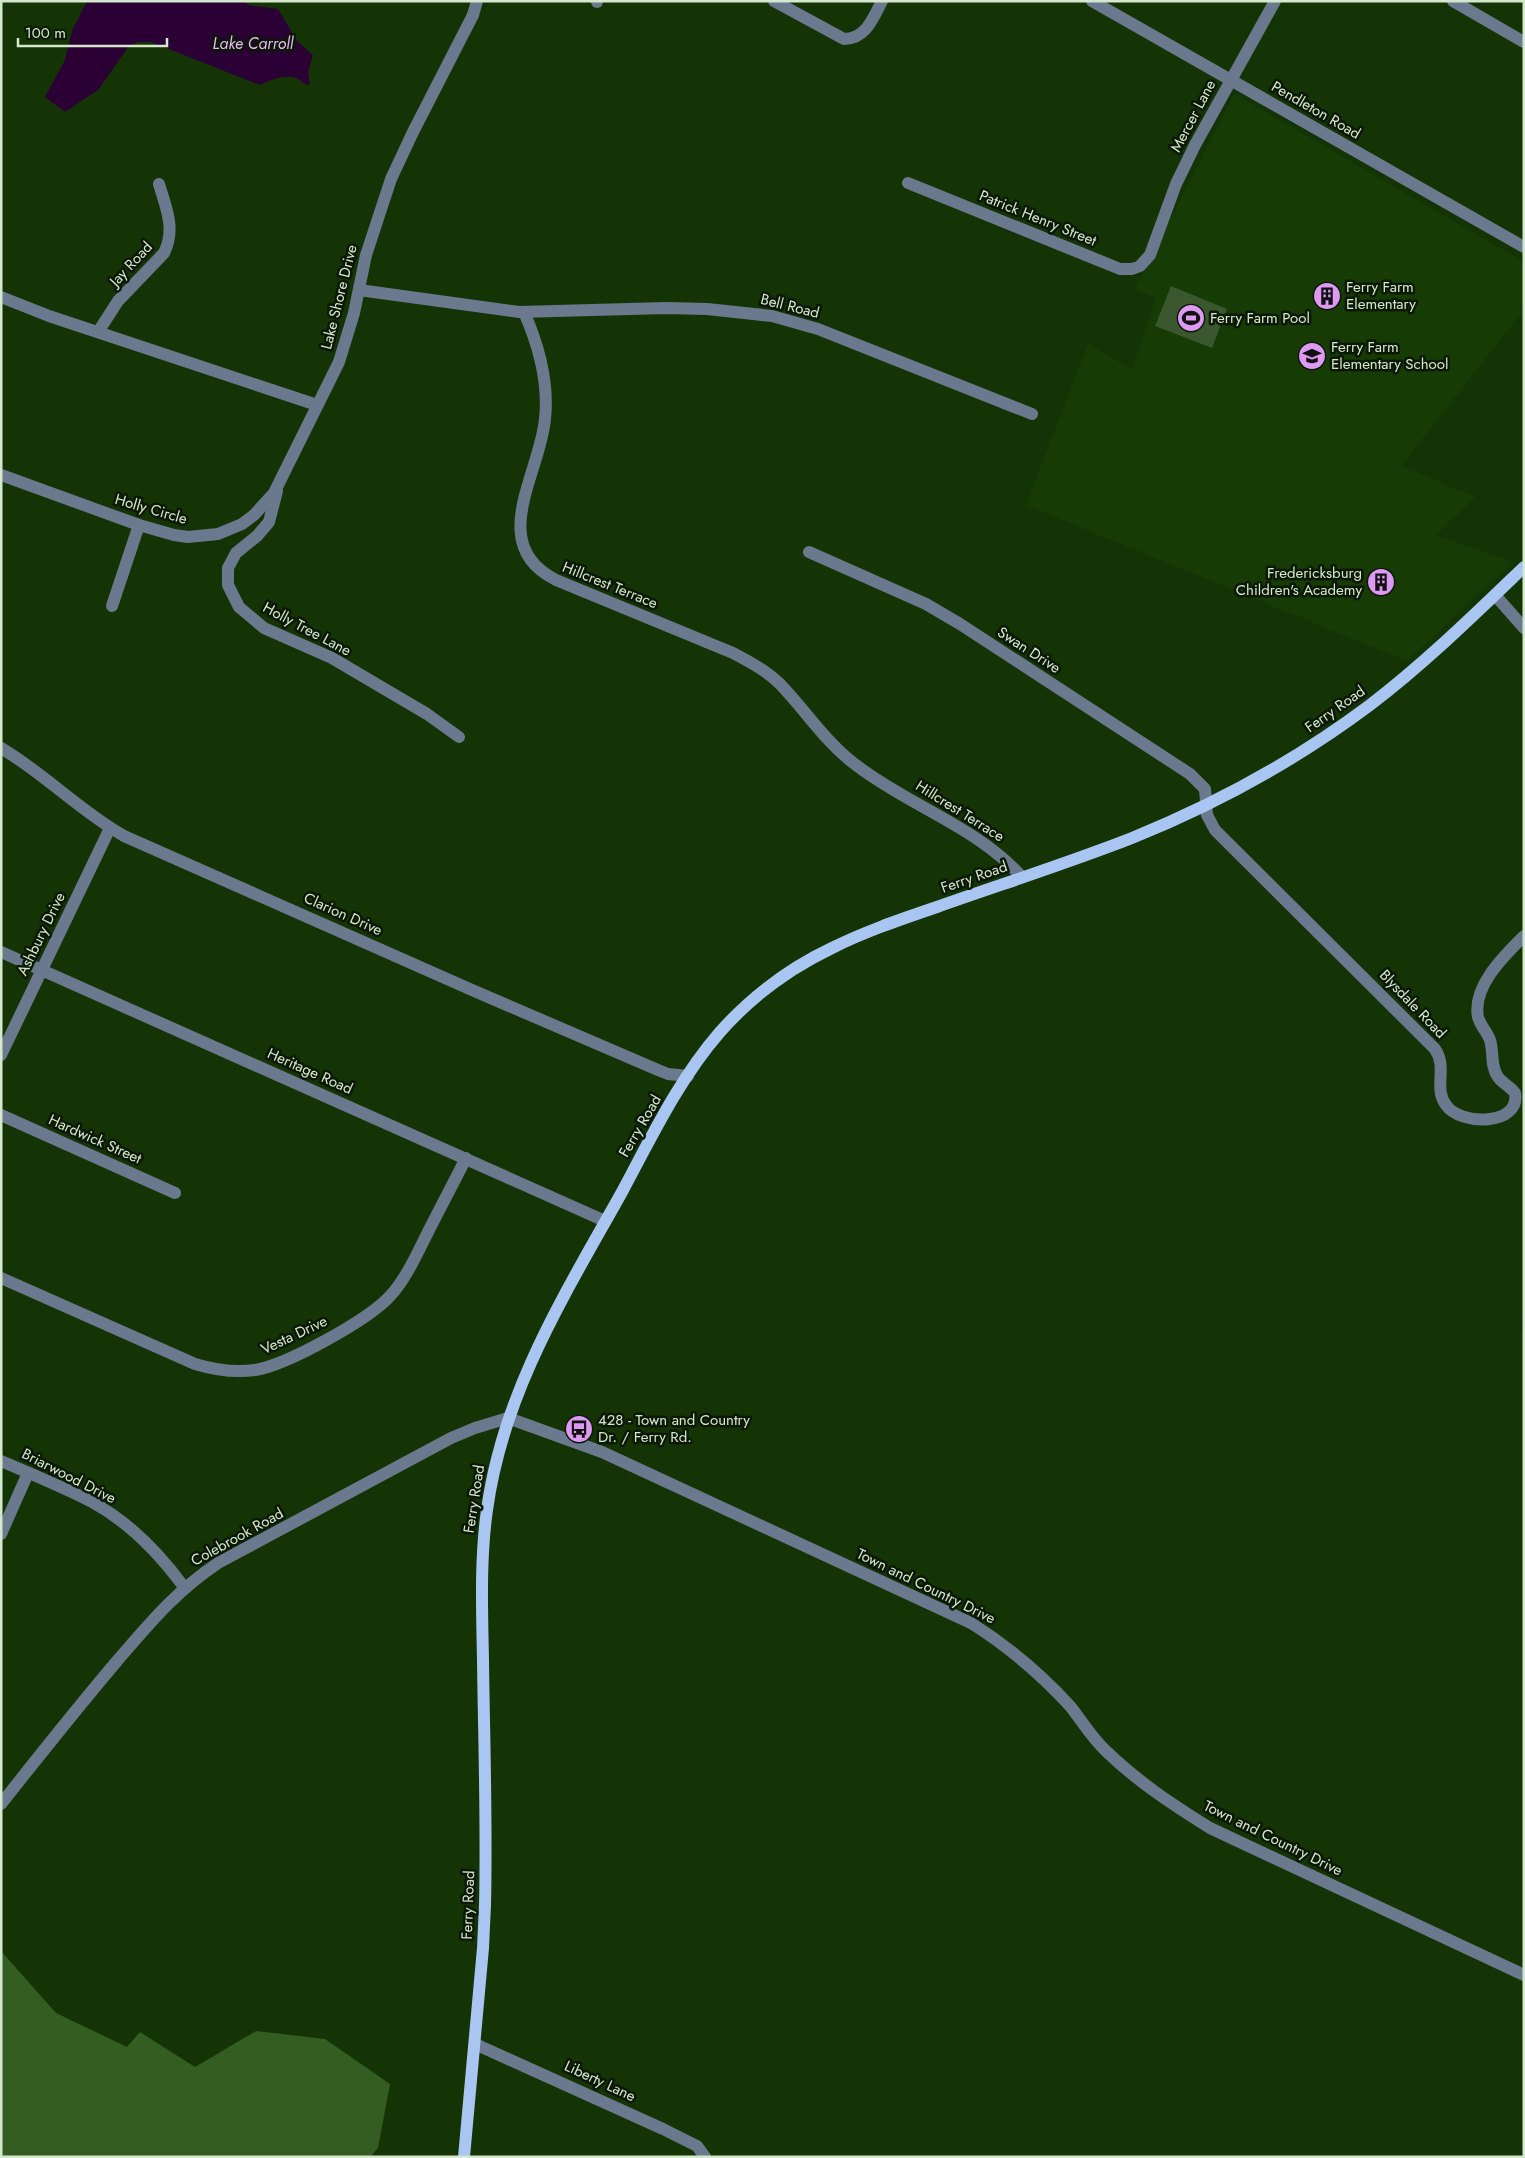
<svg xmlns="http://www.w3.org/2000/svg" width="1525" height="2158" font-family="Jost,sans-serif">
<rect width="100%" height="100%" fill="#153406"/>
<!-- built -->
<polygon fill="#163b04" points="1234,94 1524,262 1524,310 1401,466 1476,497 1436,535 1513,562 1407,661 1026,505 1088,344 1132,369 1156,298 1135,289"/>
<!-- green -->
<polygon fill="#3a5730" points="1171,286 1227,309 1212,348 1155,326"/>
<!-- forest -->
<polygon fill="#335d21" points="1,1951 56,2013 127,2047 140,2032 195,2067 256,2031 325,2039 390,2084 378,2148 370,2157 1,2157"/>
<!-- water -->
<path fill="#2a0035" d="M87 1H242L249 5 278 9 297 41 313 55 308 71 310 85C304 85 302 81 296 78 285 74 270 80 260 85L151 42H138L129 46 98 90 65 112 45 97 65 60 72 31Z"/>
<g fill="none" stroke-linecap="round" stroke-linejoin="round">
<!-- stream -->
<polyline stroke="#2a0035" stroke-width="3" points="1524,1320 1524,1331"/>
<!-- minor -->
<g stroke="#6a798d" stroke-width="12">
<path d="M774 1 844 39C866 39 873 18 882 1"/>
<polyline points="1092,1 1524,247"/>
<polyline points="1453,1 1524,42"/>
<polyline points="597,2 597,1"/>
<polyline points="908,183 1120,269 1132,269 1140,266 1150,255 1176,184 1195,145 1275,1"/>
<polyline points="359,290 519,312 666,308 707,309 772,316 818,329 1032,414"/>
<polyline points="1,297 49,316 317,405"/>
<path d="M524 312C539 346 549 382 545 419 540 474 486 545 556 580L733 653C750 662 767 671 780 684 806 711 826 743 856 765 909 806 976 826 1022 877"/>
<path d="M98 332 118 301 164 253C176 229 166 208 159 184"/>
<polyline points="1,475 139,525 174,535 188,537 218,534 242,524 254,515 274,493 339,362 354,313 366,255 391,179 413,132 473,15 477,1"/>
<polyline points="277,491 269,522 257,536 236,553 228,568 228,585 239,607 264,628 332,658 427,714 459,737"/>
<path d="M809 552 926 604 960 624 1190 774 1205 789 1207 815 1215 830 1435 1049C1448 1068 1433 1088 1446 1105 1460 1126 1521 1126 1515 1093 1510 1086 1503 1084 1498 1077 1490 1066 1494 1053 1490 1040 1487 1032 1480 1025 1478 1017 1472 986 1505 955 1524 936"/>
<polyline points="1495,595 1524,628"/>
<polyline points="112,606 139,525"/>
<path d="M1 748C45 774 80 811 124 836L472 990 658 1070 668 1074 688 1076"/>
<polyline points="1,952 605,1221"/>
<polyline points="1,1055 110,828"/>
<polyline points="1,1115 175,1193"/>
<path d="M1 1278 195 1364C215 1370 234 1373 255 1370 287 1365 370 1319 391 1295 406 1278 416 1256 426 1236 439 1210 453 1184 466 1158"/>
<path d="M1 1461C31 1474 63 1487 92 1502 129 1522 159 1553 184 1587"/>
<polyline points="1,1534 28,1473"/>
<path d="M1 1804C39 1756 77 1708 117 1661 150 1623 175 1592 218 1563L451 1438 475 1428 508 1418 602 1452 971 1623C1009 1647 1039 1672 1070 1706 1082 1721 1092 1738 1106 1751 1138 1782 1173 1805 1210 1828L1524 1975"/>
<polyline points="475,2044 663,2129 697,2146 705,2157"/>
</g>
<!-- major -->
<path stroke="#a8c6f1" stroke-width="12" d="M464 2157 483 1948 485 1905C487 1823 484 1742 483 1660 482 1610 480 1559 487 1510 503 1392 565 1294 622 1192 651 1138 679 1079 720 1032 751 997 790 968 832 948 866 931 902 919 937 907 1002 884 1068 863 1132 838 1216 804 1298 759 1370 705 1425 663 1474 615 1524 567"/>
</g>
<!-- icons -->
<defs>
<g id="building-disc" transform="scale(1.4375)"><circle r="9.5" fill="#dd99f3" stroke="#0b1806"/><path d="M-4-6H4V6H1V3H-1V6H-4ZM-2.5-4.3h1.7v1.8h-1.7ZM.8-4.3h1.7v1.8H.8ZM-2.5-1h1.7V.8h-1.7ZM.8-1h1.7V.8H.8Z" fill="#111"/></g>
<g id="stadium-disc" transform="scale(1.4375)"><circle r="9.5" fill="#dd99f3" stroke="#0b1806"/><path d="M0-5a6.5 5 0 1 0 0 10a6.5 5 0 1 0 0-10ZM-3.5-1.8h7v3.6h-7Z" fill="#111"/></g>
<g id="school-disc" transform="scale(1.4375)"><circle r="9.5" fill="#dd99f3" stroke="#0b1806"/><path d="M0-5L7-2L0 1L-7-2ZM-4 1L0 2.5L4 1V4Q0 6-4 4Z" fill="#111"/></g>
<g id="bus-disc" transform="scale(1.4375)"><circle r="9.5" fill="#dd99f3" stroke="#0b1806"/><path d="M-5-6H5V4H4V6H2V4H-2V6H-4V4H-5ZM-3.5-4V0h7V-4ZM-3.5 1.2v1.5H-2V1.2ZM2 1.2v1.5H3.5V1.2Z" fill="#111"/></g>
</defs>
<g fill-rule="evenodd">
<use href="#building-disc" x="1327" y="296"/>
<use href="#stadium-disc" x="1191" y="318"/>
<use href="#school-disc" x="1312" y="356"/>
<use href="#building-disc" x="1381" y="582"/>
<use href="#bus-disc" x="579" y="1429"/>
</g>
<g text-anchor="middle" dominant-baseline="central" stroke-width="5" stroke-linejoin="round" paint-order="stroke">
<!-- street labels -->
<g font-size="15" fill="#d5e8ce" stroke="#0b1806">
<text transform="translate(1316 110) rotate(30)">Pendleton Road</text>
<text transform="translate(1193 116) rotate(-62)">Mercer Lane</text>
<text transform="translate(1038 218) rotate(22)">Patrick Henry Street</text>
<text transform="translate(131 264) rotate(-47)">Jay Road</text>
<text transform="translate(339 297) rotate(-76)">Lake Shore Drive</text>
<text transform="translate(790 306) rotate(14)">Bell Road</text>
<text transform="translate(151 509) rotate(16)">Holly Circle</text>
<text transform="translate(610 585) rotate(22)">Hillcrest Terrace</text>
<text transform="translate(307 629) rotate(28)">Holly Tree Lane</text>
<text transform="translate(1029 650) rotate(33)">Swan Drive</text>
<text transform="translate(1335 709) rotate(-35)">Ferry Road</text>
<text transform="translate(960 811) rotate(32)">Hillcrest Terrace</text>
<text transform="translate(974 877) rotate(-19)">Ferry Road</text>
<text transform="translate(343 914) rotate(24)">Clarion Drive</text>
<text transform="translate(41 934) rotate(-64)">Ashbury Drive</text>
<text transform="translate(1413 1004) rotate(46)">Blysdale Road</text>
<text transform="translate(310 1071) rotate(24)">Heritage Road</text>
<text transform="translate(640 1126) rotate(-60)">Ferry Road</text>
<text transform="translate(95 1139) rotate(24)">Hardwick Street</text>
<text transform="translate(294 1335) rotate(-25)">Vesta Drive</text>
<text transform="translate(69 1476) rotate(27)">Briarwood Drive</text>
<text transform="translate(474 1499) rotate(-81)">Ferry Road</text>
<text transform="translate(237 1537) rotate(-29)">Colebrook Road</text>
<text transform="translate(926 1586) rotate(26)">Town and Country Drive</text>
<text transform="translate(1273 1838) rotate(26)">Town and Country Drive</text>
<text transform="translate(468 1905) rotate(-88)">Ferry Road</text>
<text transform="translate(600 2081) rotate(25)">Liberty Lane</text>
</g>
<!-- poi labels -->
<g font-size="15" fill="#d5e8ce" stroke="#0b1806" text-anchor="start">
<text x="1346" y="287">Ferry Farm<tspan x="1346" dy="17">Elementary</tspan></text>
<text x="1210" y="318">Ferry Farm Pool</text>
<text x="1331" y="347">Ferry Farm<tspan x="1331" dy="17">Elementary School</tspan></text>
<text x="1362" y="573" text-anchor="end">Fredericksburg<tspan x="1362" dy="17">Children's Academy</tspan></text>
<text x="598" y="1420">428 - Town and Country<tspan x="598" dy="17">Dr. / Ferry Rd.</tspan></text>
</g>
<!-- water labels -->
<g font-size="16" font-style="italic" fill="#e9b7fa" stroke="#0b1806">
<text x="253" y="43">Lake Carroll</text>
</g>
</g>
<!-- border -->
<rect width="1525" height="2158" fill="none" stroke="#d5e8ce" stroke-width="5"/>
<!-- scale -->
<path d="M18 38v8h149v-8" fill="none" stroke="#d5e8ce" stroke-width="2.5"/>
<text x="25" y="38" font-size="15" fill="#d5e8ce" stroke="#0b1806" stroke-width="4" paint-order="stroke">100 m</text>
</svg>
